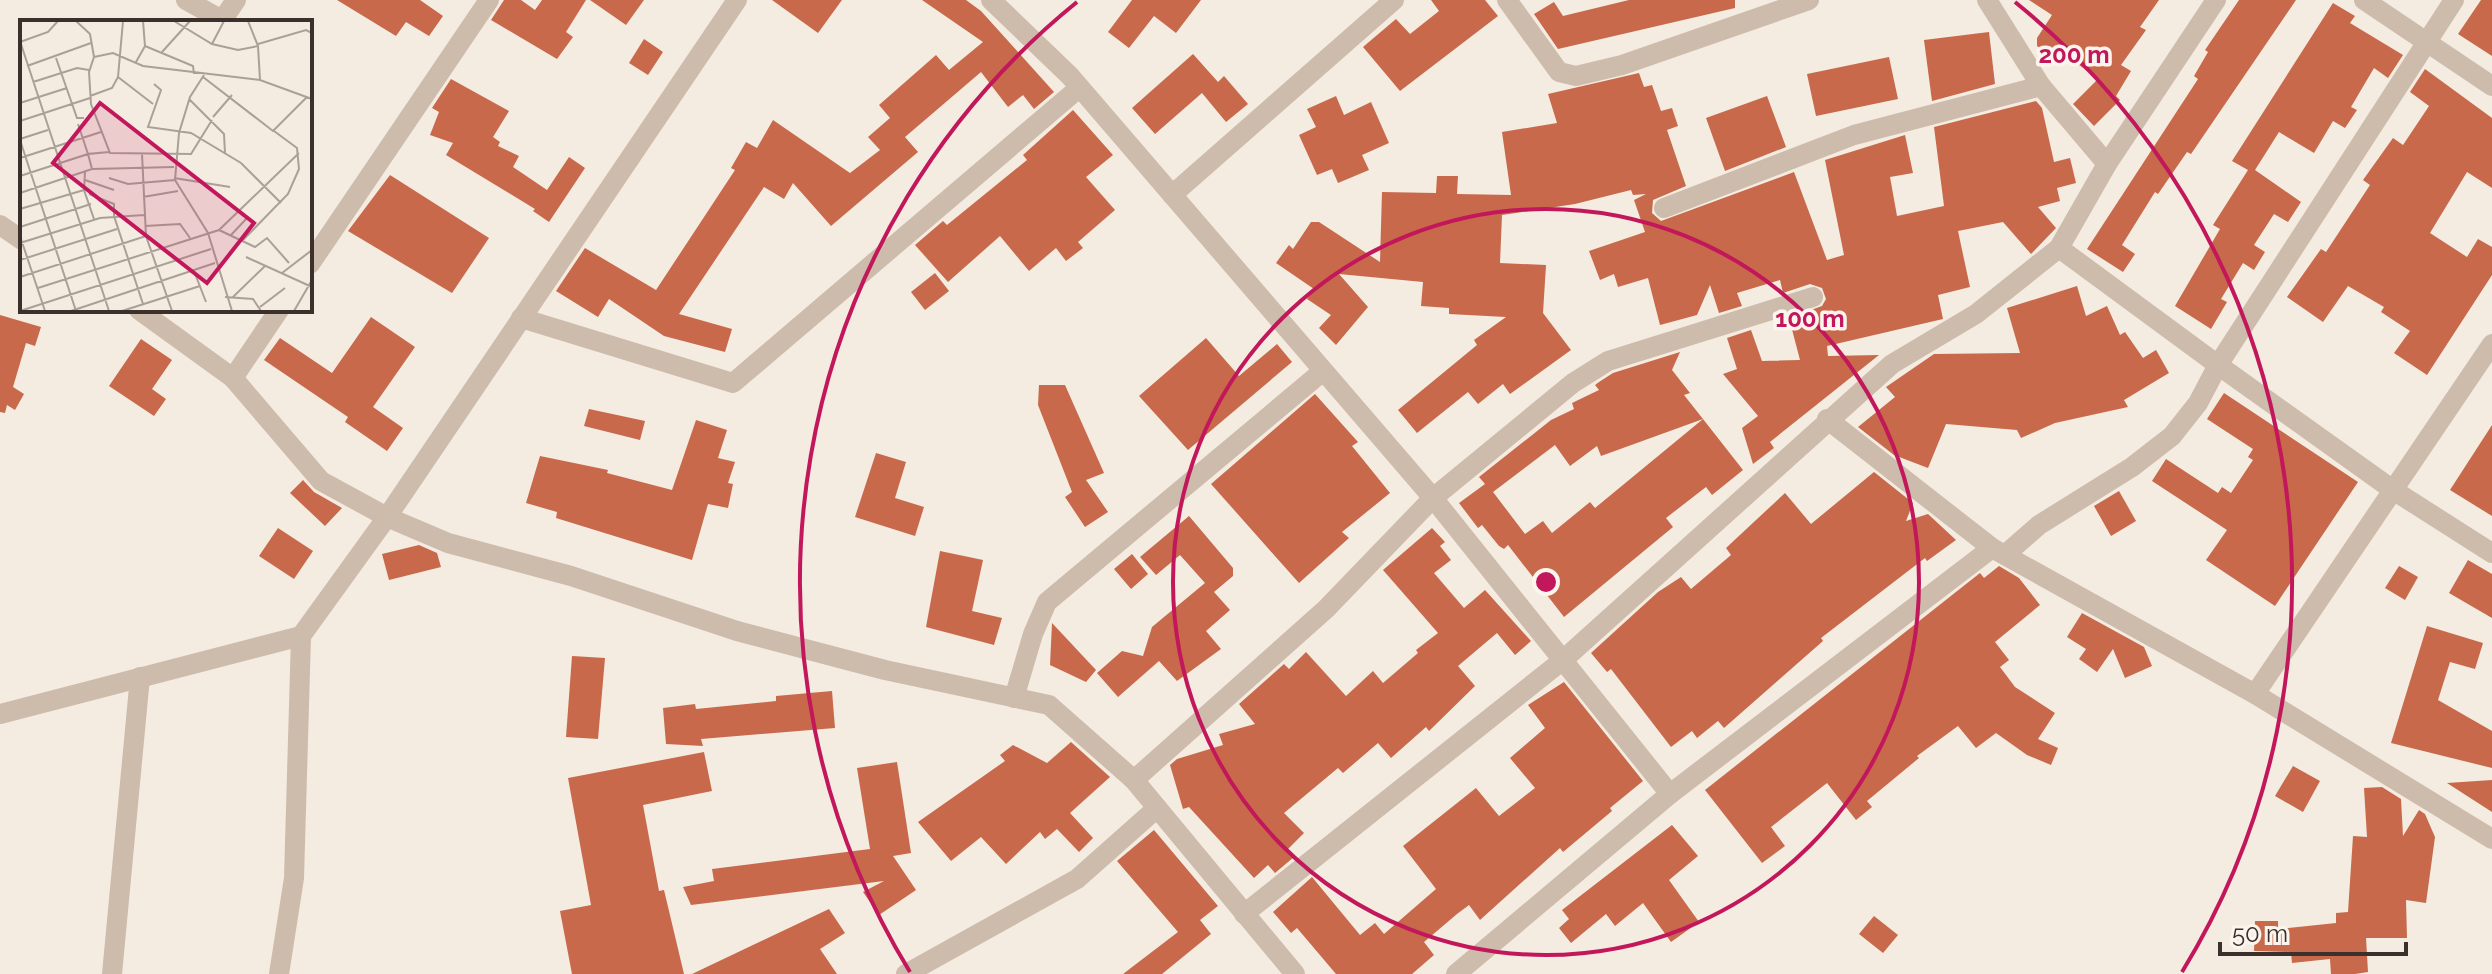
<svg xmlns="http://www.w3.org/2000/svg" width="2492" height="974" font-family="Raleway,sans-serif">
<rect width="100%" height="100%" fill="#f4ebe1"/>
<!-- building -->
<g fill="#c8694b">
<polygon points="337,0 420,0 443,16 429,36 406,22 396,36"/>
<polygon points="504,0 521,0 535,10 542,0 586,0 566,32 573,37 557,59 491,20"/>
<polygon points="590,0 644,0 626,25"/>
<polygon points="772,0 842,0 818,33"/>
<polygon points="922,0 966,0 981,11 1054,92 1034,109 1023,95 1008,107 981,72 905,137 918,152 831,226 793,183 784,199 764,187 679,314 732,329 725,352 664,336 609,299 598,317 556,291 585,248 656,290 735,170 731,168 746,142 757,148 773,120 850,173 880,150 868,137 890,118 879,105 936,55 949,70 983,42"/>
<polygon points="1132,0 1201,0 1176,33 1154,16 1129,48 1108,32"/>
<polygon points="1431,0 1485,0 1498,16 1400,91 1363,47 1396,19 1410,34 1439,11"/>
<polygon points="1629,0 1735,0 1735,8 1558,49 1534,14 1554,2 1563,16"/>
<polygon points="2029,0 2159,0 2140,27 2146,30 2121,65 2131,71 2116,96 2120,100 2094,126 2073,104 2098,79 2056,48 2051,56 2037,46 2037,38 2052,15"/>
<polygon points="2239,0 2296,0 2191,154 2187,152 2158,194 2155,192 2122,245 2135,254 2123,272 2087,249 2198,79 2194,76 2208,52 2205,50"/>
<polygon points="2481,0 2492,0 2492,56 2458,34"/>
<polygon points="2333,3 2355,16 2350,23 2403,55 2388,78 2374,68 2351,107 2357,110 2345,128 2333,121 2314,153 2279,132 2255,170 2301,202 2288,222 2274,214 2254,245 2265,252 2254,270 2243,263 2221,299 2227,302 2211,329 2175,306 2220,229 2213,225 2248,170 2232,161"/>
<polygon points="1989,32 1995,84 1932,101 1924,40"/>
<polygon points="644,39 663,52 648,75 629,63"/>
<polygon points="1193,54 1218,82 1224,76 1248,104 1226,122 1202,93 1155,134 1132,108"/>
<polygon points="1889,57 1898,99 1816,116 1807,74"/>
<polygon points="2425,69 2492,118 2492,188 2467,172 2430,233 2467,257 2478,239 2492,247 2492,275 2427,375 2394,353 2410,331 2381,312 2384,307 2348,286 2323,322 2287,297 2321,249 2326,252 2370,185 2363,180 2393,138 2403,145 2429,106 2410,92"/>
<polygon points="1639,73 1644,87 1652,85 1661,111 1672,108 1678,126 1667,130 1686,186 1653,200 1652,213 1661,221 1794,172 1827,260 1844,255 1825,160 1905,135 1913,173 1890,177 1897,216 1944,206 1934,127 2036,101 2042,108 2054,162 2070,158 2076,183 2057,188 2060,201 2038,207 2056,228 2031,254 2003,222 1958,231 1970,287 1938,295 1943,319 1827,346 1828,356 1879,355 1770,442 1774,448 1753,464 1742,428 1758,416 1723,374 1737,369 1727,338 1751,330 1762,361 1800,360 1789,318 1822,306 1826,299 1822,288 1810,284 1783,293 1780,280 1737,293 1742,306 1719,313 1710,285 1697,315 1660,325 1648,278 1618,287 1614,274 1600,280 1589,251 1645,232 1634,200 1646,194 1633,195 1631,190 1575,204 1502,215 1500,263 1546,265 1543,313 1571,350 1510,394 1503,384 1478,404 1468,392 1417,433 1398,410 1477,345 1474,340 1506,317 1449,314 1449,308 1421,306 1423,282 1339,274 1368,307 1336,345 1319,328 1331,315 1307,299 1314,289 1276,263 1289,245 1293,249 1311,222 1319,222 1380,262 1382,192 1436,193 1437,176 1458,176 1457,194 1511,195 1502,132 1557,123 1548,94"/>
<polygon points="451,79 509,111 493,137 500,142 498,146 519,156 513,167 547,190 569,157 585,168 549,222 533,211 535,209 446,155 453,143 430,135 439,112 432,108"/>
<polygon points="1336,96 1344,115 1371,102 1389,143 1362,155 1369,170 1338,183 1332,169 1317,175 1299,135 1316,127 1307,109"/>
<polygon points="1767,96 1786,147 1725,171 1706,118"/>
<polygon points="1073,110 1113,155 1086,177 1115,210 1078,242 1083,248 1066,261 1056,248 1029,271 1000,236 948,282 915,245 943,221 947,225 1027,160 1023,155"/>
<polygon points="390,175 489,238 452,293 348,231"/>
<polygon points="935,273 949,291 925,310 911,292"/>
<polygon points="2077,286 2086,316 2107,306 2120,335 2125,332 2143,358 2156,350 2169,373 2124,400 2128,407 2055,423 2021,438 2017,430 1946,424 1928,468 1894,455 1858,427 1895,397 1886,387 1934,354 2020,353 2007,308"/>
<polygon points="0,315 41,327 35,346 26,343 13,387 24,394 15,410 7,405 5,413 0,412"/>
<polygon points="371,317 415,347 373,407 403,428 387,451 345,422 348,417 264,360 280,338 332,373"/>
<polygon points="1206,338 1239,376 1277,344 1292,362 1188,450 1139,396"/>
<polygon points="141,339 172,360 152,389 166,399 154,416 109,386"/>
<polygon points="1680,352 1672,370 1690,393 1684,395 1703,419 1601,456 1597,446 1570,466 1555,445 1493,492 1525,534 1543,521 1552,533 1590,502 1595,508 1703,419 1743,470 1712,495 1706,487 1666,518 1673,527 1564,617 1508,545 1504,549 1499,546 1482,525 1478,528 1459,503 1485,484 1479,477 1551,420 1574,409 1572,403 1599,390 1595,385 1599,382 1613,373"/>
<polygon points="1039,385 1065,385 1104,473 1086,480 1108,512 1085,527 1065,497 1072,492 1038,405"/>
<polygon points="2224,393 2358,482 2275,606 2206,560 2227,530 2152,481 2166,459 2218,493 2222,487 2231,493 2253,460 2248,457 2253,449 2207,419"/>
<polygon points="1315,394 1358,442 1352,446 1390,493 1342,532 1349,538 1299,583 1211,484"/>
<polygon points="589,409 645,421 640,440 584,426"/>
<polygon points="696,420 727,430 718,458 735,462 728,483 733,484 728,508 708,504 692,560 556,518 557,512 526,503 540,456 608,470 607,473 672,490"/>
<polygon points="2492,425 2492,516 2450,490"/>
<polygon points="876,453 906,462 895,498 924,507 915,536 855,517"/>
<polygon points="1874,472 1913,503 1906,521 1928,514 1956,540 1927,561 1925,558 1821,638 1823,641 1724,728 1718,721 1697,738 1692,731 1671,747 1611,669 1607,672 1591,653 1658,592 1681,577 1691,589 1731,555 1726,548 1785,493 1811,524"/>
<polygon points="303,480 314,492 342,508 325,526 290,493"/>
<polygon points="2119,491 2136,521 2111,536 2094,506"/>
<polygon points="1189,516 1233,568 1233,576 1214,592 1230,610 1206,631 1221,649 1177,681 1159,661 1118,697 1097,673 1122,651 1143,656 1152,627 1205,583 1180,555 1156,575 1140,557"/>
<polygon points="278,528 313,551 294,579 259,556"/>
<polygon points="1432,528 1445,542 1440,546 1451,560 1434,573 1464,608 1485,590 1531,641 1515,655 1497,633 1458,666 1475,686 1429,731 1426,727 1391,758 1378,743 1343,773 1338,768 1284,813 1304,833 1287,850 1294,857 1275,873 1268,865 1254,878 1189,807 1183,809 1170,765 1177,759 1223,745 1219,734 1255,724 1239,704 1284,664 1289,669 1306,652 1346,696 1373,671 1383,683 1418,653 1416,650 1438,633 1383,570"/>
<polygon points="419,545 437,553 441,567 389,580 382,554"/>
<polygon points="940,551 983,560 972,611 1002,618 994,645 926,627"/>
<polygon points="1132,554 1148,574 1131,589 1114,569"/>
<polygon points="2468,560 2492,574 2492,618 2449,593"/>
<polygon points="1999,566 2019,578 2040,605 1995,642 2009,660 2000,667 2015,687 2055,713 2038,739 2058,748 2051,765 2027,755 1996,733 1976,748 1958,726 1917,756 1919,758 1867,801 1872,807 1856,820 1827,783 1771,827 1785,846 1762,863 1705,790 1980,573 1984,578"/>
<polygon points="2399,566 2418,577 2405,600 2385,588"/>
<polygon points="2082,613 2144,647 2152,666 2125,678 2113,649 2097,672 2079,659 2086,649 2067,637"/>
<polygon points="1052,623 1096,670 1086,682 1050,665"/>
<polygon points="2427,626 2483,643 2475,669 2450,662 2438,700 2492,731 2492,768 2391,743"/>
<polygon points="572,656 605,658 598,739 566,737"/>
<polygon points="1564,682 1643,781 1610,808 1612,811 1563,852 1560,848 1480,920 1469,905 1457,914 1424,942 1434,955 1412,974 1336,974 1297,928 1291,933 1273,912 1312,877 1360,935 1375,923 1384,934 1436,889 1403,846 1476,788 1499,816 1535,788 1510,758 1545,728 1528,705"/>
<polygon points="832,691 835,728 701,739 703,746 666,744 663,708 695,704 696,709 776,701 776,696"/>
<polygon points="1071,742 1110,777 1070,813 1093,838 1079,852 1057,829 1045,839 1040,832 1006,864 981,837 951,861 918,822 1005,761 1000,755 1013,745 1047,763"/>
<polygon points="704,752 712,791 643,805 659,891 664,890 684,974 572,974 560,911 591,905 568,778"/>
<polygon points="897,762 911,853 893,856 916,890 879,915 863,892 884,881 691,905 683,887 714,881 712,869 870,849 857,768"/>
<polygon points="2293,766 2320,781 2303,812 2275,796"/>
<polygon points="2492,780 2492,812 2447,783"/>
<polygon points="2382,787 2401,799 2403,836 2419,810 2425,814 2435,837 2426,903 2406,900 2407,938 2366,938 2368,972 2355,974 2331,974 2330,959 2292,963 2291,952 2254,951 2255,921 2278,921 2278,929 2336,923 2336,913 2348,912 2353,836 2367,837 2364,788"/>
<polygon points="1672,825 1698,856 1669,880 1699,922 1671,942 1643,903 1615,926 1606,914 1571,943 1559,928 1569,919 1562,910"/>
<polygon points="1154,830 1218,906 1200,920 1211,934 1162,974 1123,974 1178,932 1117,861"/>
<polygon points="829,909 845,933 820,949 837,974 692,974"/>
<polygon points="1874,916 1898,935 1883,953 1859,934"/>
</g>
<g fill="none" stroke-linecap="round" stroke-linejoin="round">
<!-- minor -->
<g stroke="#cdbbac" stroke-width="20">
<polyline points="186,0 222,20"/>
<polyline points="991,0 1070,76 1433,498 1670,794"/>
<polyline points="1507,0 1559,72 1576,76 1622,65 1809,0"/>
<polyline points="1987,0 2041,86 2107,164"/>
<polyline points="2364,0 2492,86"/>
<polyline points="2454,0 2218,365 2393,490 2492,553"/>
<polyline points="221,22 236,0"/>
<polyline points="1172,195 1394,0"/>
<polyline points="1664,208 1854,135 2041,86"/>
<polyline points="0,225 22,240"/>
<polyline points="310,264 489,0"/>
<polyline points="139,310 233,378 321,481 387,517 448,543 571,576 737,631 885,670 1049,705 1134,780 1295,974"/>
<polyline points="521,318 733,383 1079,88"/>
<polyline points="233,378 279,310"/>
<polyline points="1827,419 1992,548"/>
<polyline points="2007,553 2039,525 2132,467 2172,436 2198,403 2218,365 2059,248"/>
<polyline points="2255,694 2492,344"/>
<polyline points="1014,698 1033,634 1047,602 1323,371"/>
<polyline points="0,714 301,636"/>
<polyline points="1134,780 1326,609 1433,498 1573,383 1608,361 1813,297"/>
<polyline points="1244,914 1563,660 1892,364 1976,314 2059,248 2107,164 2216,0"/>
<polyline points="112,974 140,677"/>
<polyline points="279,974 294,878 301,636 387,517 737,0"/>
<polyline points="906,974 1077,879 1157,808"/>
<polyline points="1456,974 1670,794 1992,548 2255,694 2492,839"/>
</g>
</g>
<!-- distance rings -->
<g fill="none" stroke="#c2185b" stroke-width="4">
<circle cx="1546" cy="582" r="373"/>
<path d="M910 972A746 746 0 0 1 1077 2M2015 2A746 746 0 0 1 2182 972"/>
</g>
<!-- overview -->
<g transform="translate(20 20)">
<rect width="292" height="292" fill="#f4ebe1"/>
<path fill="none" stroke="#aaa098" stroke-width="2" d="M56 1 70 14 74 37 69 52 71 84 90 133 171 134 192 100M154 1 192 24 218 30 238 26M228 1 238 26 240 60M0 21 89 291M0 22 28 12 38 1M192 24 204 1M238 24 286 10 292 13M125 26 173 46 174 54M142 32 170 1M74 37 93 33 123 46 240 60 292 79M36 38 57 98H64M116 42 125 26 123 1M7 46 71 23M184 55 170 77 159 113 155 160 188 213 212 291M98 57 133 84M183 57 253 111 287 77M13 62 57 48 69 50M134 64 141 70 128 107 171 113 221 143 261 183M70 76 92 68 98 57 103 1M169 79 204 114 205 133M0 83 47 68M193 97 212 75M0 101 70 78M0 119 28 110M0 120 56 291M122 134 126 216 152 291M0 138 81 112M72 149 68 134 89 132M65 152 64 170 74 199M0 156 68 134 58 104M89 158 108 164 155 160M154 158 210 167M65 160 94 170M0 173 72 149 154 147M69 174 94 184V196L123 284M123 177 158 171M0 189 64 170M125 206 160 204 170 218M0 207 71 184M199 210 235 227 247 218 269 243M211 215 228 197M0 216 25 291M223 220 268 174 279 149 277 128 254 111M0 223 80 198 124 195M226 237 292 267M0 240 97 209M174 251 186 282M262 253 292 230M0 257 126 216M18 268 199 210 279 133M205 277 233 279 241 291M213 277 245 246M240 287 265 268M0 291 191 229M51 291 195 243M102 291 180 266M274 291 292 260"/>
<path fill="#c2185b" fill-opacity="0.15" stroke="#c2185b" stroke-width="4" d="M80 83 234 203 187 263 33 143Z"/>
<rect width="292" height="292" fill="none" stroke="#3b302b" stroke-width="4"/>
</g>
<circle cx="1546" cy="582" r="12" fill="#c2185b" stroke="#fbf5ee" stroke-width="4"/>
<g font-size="24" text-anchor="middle" font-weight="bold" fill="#c2185b" stroke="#fbf5ee" stroke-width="7" stroke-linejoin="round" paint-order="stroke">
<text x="2074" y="63">200 m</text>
<text x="1810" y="327">100 m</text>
</g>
<!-- scale -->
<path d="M2220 942v12h186v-12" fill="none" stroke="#3b302b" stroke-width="4"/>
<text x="2232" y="942" font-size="24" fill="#3b302b" stroke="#fbf5ee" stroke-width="6" paint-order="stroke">50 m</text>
</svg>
